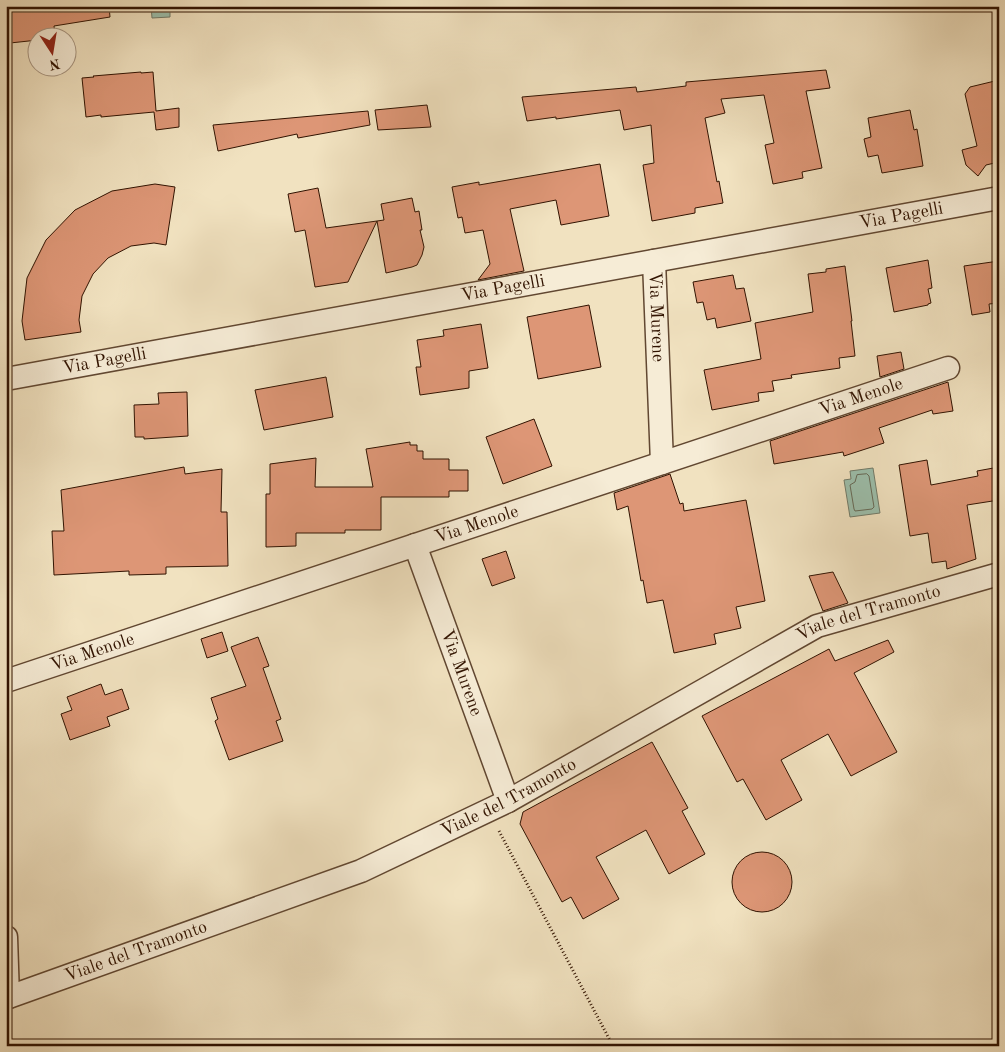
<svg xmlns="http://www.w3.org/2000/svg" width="1005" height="1052" font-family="'Old Standard TT',serif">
<rect width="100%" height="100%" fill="#f1e2c0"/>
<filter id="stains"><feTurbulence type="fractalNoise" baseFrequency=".004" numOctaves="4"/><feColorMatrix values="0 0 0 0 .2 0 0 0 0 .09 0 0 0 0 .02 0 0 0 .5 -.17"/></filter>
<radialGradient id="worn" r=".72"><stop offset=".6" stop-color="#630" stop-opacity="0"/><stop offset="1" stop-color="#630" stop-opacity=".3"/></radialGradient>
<!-- water -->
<g fill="#9cbfac" stroke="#717a68">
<polygon points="151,6 170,6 170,17 152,18"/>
<polygon points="873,468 880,513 850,517 844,480 851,479 850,471"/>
</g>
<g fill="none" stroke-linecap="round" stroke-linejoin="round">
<!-- shore -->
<polygon stroke="#666956" stroke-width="1" points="867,474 869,476 874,507 872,509 855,511 854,509 850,485 855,482 857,475"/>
</g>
<!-- building -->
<g fill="#dd9676" stroke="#311301">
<polygon points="6,6 109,6 110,17 54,26 55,38 38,38 38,40 10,43 9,28 6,28"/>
<polygon points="826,70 830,88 806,91 822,168 802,172 803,178 773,184 765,145 774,143 764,95 721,99 725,113 705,118 717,182 719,181 723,203 695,208 695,213 652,221 643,165 654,163 651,125 624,130 620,110 556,119 556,117 527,121 522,97 636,87 637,92 686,86 686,82"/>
<polygon points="141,72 141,73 153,72 156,111 179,108 179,127 156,130 154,112 101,117 101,115 86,117 82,78 94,77 93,76"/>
<polygon points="999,80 999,162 986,165 978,176 966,165 962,150 977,146 965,94 970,87"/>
<polygon points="427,105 431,127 378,130 375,110"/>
<polygon points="910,110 914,130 917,129 923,166 882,173 878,155 868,157 864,139 871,137 868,118"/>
<polygon points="368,111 370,125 298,138 297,134 218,151 213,125"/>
<polygon points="600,164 609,216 561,225 556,200 510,209 524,271 478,280 490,264 483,230 465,233 462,217 458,218 452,187 479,182 479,185"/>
<polygon points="155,184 175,187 166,245 154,243 131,246 108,258 93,274 82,296 79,320 81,332 25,340 22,321 27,278 46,240 75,210 112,191"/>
<polygon points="318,188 326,228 377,221 348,282 315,287 305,230 295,232 288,194"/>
<polygon points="412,198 415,212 419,211 422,230 420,230 424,247 422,255 417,265 412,267 386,273 377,221 384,220 381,204"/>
<polygon points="928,260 932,288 928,289 931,303 928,304 928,305 894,312 886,268"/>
<polygon points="999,261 999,303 989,304 990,312 972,315 964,266"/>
<polygon points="845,266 852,321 851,321 855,356 839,358 840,368 791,375 792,378 772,381 774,391 758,393 759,401 712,410 704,370 761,359 755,323 813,312 808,274 826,272 826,269"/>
<polygon points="733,275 736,289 744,288 751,321 717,328 715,318 707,320 703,302 697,303 693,282"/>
<polygon points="589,305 601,367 538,379 527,317"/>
<polygon points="481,324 488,368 469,371 469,388 420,395 416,367 421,367 417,340 444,336 443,330"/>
<polygon points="901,352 904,369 880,377 877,356"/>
<polygon points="326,377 333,417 264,430 255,390"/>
<polygon points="948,382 953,411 933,414 932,410 879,428 884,443 844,456 843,452 774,464 770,441"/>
<polygon points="187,392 188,436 144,439 144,437 135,437 134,405 159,404 158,393"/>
<polygon points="534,419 552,466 503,484 486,437"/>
<polygon points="410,442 410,445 417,445 417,451 423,451 423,459 449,459 449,470 468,470 468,491 449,491 449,497 381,497 381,530 345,530 345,533 296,533 296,546 266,547 266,494 270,494 270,464 316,458 315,487 373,487 366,449"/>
<polygon points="927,460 931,485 978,476 977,471 999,467 999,500 967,505 976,559 947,569 946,561 932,563 928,533 910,536 899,465"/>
<polygon points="184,467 185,474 222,469 221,512 227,512 228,566 166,567 166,574 129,575 129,571 54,575 52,531 64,531 61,490"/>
<polygon points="670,474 680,504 683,503 684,511 746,500 765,601 736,607 741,628 714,634 716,644 674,653 663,600 647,603 643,580 641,581 628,506 617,510 614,493"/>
<polygon points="506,551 515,578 492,586 482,559"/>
<polygon points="833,572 848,603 823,611 809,576"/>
<polygon points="222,632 228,651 207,658 201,639"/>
<polygon points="258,637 269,666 263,668 281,719 276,721 283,741 229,760 215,721 218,719 211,698 246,686 231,647"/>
<polygon points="888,640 894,652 854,673 897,752 851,776 828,734 781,760 802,800 766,820 743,779 737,782 702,716 829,649 835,661"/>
<polygon points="101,684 105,695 122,689 129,709 107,717 110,726 70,740 61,714 72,710 67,697"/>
<polygon points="652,742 688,808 682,811 705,854 669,874 646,830 596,857 619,899 583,919 571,897 562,902 520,824 523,812"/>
<circle cx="762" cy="882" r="30"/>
</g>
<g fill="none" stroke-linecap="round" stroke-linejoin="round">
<!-- minor casing -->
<g stroke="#614731" stroke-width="25">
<g id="minor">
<path id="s1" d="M654 261 662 463"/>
<path id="s2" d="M6 379 999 198"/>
<path id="s3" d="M415 545 508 801"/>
<path id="s4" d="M6 681 948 368"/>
<polyline points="6,937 8,997"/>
<path id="s5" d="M6 998 361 871 508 801 817 626 999 574"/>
</g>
</g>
<!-- path -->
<polyline stroke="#311301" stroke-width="3" stroke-dasharray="1 2.5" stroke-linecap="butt" points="499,831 613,1046"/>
<!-- minor -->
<use href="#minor" stroke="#f6ecd6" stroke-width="22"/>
</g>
<g text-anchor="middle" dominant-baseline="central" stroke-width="4" stroke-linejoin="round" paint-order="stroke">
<!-- street labels -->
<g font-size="18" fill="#311301" stroke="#f6ecd6">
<text stroke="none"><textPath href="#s2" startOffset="910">Via Pagelli</textPath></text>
<text stroke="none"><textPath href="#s2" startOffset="505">Via Pagelli</textPath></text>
<text stroke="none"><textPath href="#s1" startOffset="56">Via Murene</textPath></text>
<text stroke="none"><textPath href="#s2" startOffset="100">Via Pagelli</textPath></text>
<text stroke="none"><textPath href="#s4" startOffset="901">Via Menole</textPath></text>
<text stroke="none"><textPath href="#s4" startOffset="496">Via Menole</textPath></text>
<text stroke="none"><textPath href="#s5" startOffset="948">Viale del Tramonto</textPath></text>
<text stroke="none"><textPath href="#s4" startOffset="91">Via Menole</textPath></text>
<text stroke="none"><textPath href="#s3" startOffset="136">Via Murene</textPath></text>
<text stroke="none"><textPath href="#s5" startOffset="542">Viale del Tramonto</textPath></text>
<text stroke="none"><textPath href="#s5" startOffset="138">Viale del Tramonto</textPath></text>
</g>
</g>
<!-- margin -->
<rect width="1005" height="1052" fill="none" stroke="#f1e2c0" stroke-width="25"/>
<rect x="8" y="8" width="990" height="1037" fill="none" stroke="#311301" stroke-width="2.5"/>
<rect x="12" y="12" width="980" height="1027" fill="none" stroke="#311301"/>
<!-- north arrow -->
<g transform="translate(52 52) rotate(168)"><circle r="24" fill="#f6ecd6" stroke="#a79581"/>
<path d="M0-4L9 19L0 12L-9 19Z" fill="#8f2418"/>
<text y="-8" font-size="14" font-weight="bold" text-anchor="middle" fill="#311301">N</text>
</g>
<rect width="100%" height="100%" filter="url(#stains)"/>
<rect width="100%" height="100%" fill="url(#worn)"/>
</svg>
